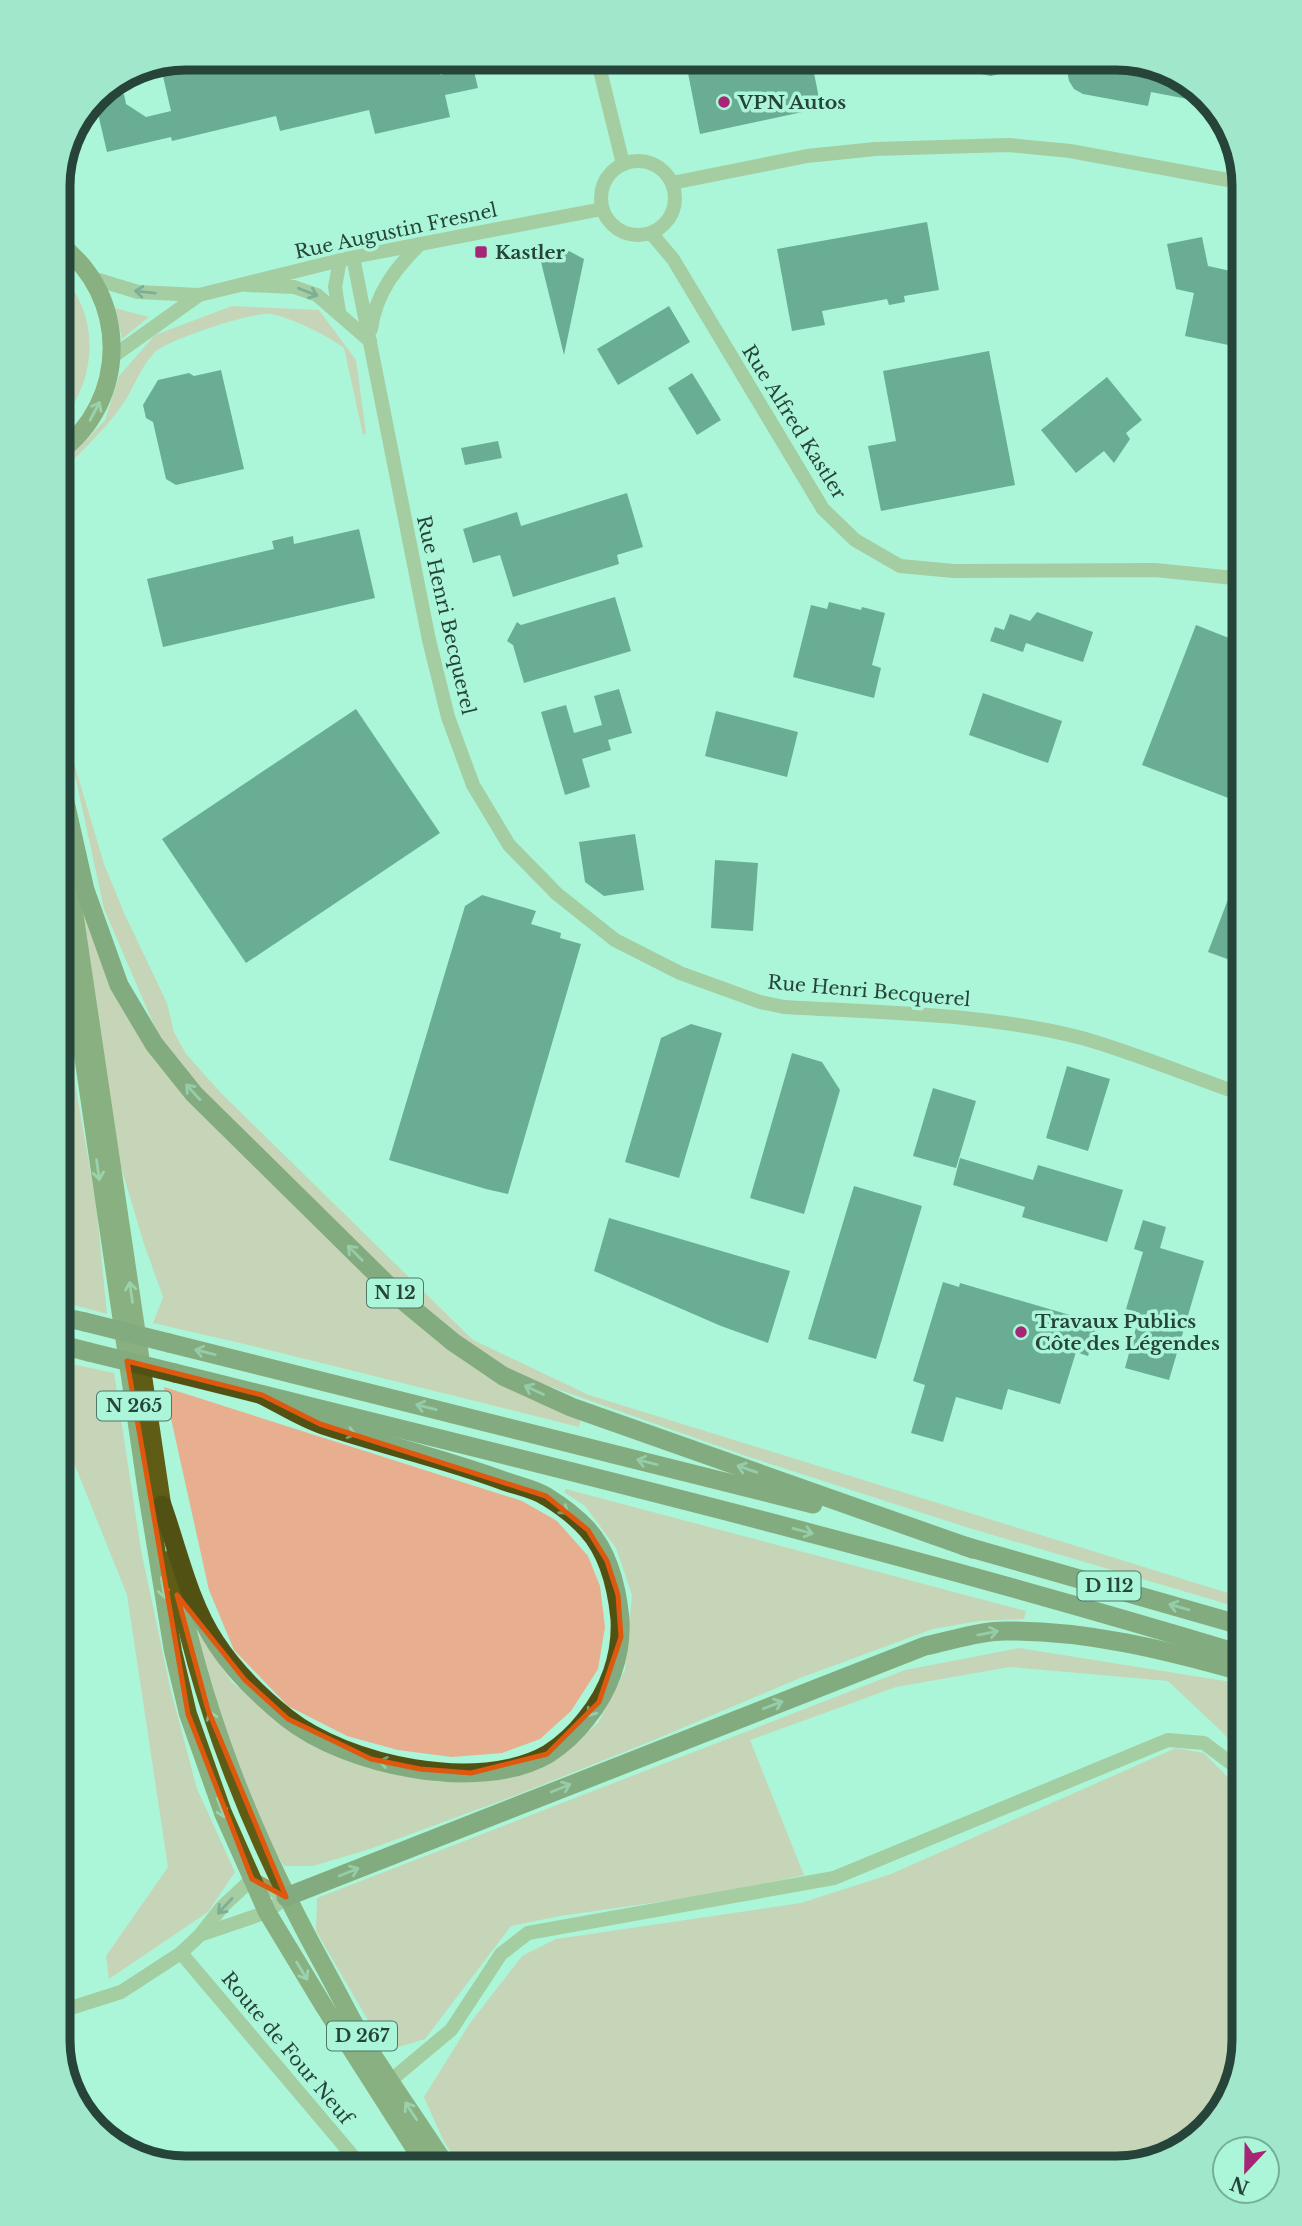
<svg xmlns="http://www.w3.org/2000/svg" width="1302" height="2226" font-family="'Libre Baskerville',serif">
<rect width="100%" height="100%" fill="#abf5d9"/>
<!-- green -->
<g fill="#e7ae90">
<path d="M58 272C102 313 98 382 58 425Z"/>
<path d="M232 306 319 310 356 360 366 433 363 435 344 348C325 334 294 319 271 314 254 311 166 340 154 353 139 369 133 391 120 408 103 432 78 454 58 476V470L105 420 119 376 155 335Z"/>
<polygon points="115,308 149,317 122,339"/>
<polygon points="58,686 74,763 104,864 125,915 167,1003 174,1032 186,1054 221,1093 473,1340 589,1395 1244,1598 1244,1609 969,1528 749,1457 509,1372 457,1338 402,1291 231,1125 163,1046 104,909 58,697"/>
<polygon points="78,881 98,950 234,1145 394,1303 581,1417 579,1427 257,1347 153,1323 163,1297 144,1244 115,1147"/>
<polygon points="58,950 70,1055 96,1203 107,1314 58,1301"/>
<polygon points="58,1361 114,1373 141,1550 170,1687 197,1789 235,1872 208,1912 109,1979 106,1956 168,1867 127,1595 58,1423"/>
<polygon points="164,1387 522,1501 557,1521 588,1556 600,1586 605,1627 598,1669 571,1711 540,1739 502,1753 452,1757 398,1750 347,1736 288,1706 234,1650 209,1590"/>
<polygon points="566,1489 1026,1611 1024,1619 979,1621 933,1629 800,1678 654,1740 517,1795 370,1849 313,1866 284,1866 269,1841 235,1769 194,1626 232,1682 294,1733 358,1763 438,1782 505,1777 558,1757 598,1723 625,1670 632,1595 616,1548 585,1506 564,1492"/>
<polygon points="1019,1648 1244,1684 1244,1756 1221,1731 1168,1681 1010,1667 896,1687 750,1740 804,1875 715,1894 560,1916 511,1926 425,2039 392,2049 373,2029 316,1931 317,1898 905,1670"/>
<polygon points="1176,1748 1204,1753 1244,1794 1244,2040 1237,2057 1239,2059 1223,2111 1172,2155 1116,2168 462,2168 444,2142 424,2097 470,2023 522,1956 556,1939 801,1903 891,1874"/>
</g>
<!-- building -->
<g fill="#195542">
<polygon points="186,58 436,58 440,75 473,67 478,88 445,95 450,117 375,134 369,110 280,131 276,116 172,141 171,137 107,152 95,101 124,94 126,104 146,117 171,111 160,63"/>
<polygon points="685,58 811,58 821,108 700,134"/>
<polygon points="936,58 1024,58 1003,73 991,76 936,65"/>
<polygon points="1069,58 1125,58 1187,80 1208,103 1151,92 1148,106 1083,94 1074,89 1069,81 1067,70"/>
<polygon points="927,222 939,290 904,296 905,302 889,305 887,299 822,311 825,325 792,331 777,249"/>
<polygon points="1202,237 1208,266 1244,274 1244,342 1240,341 1238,347 1185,336 1194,293 1176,289 1167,244"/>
<polygon points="569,251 584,259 564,355 540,258"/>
<polygon points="669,306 690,342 618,385 597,349"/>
<polygon points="989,351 1015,485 881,511 868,446 896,441 883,371"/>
<polygon points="221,370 244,469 176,485 166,479 153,422 146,418 143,405 158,380 189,373 194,376"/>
<polygon points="692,373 721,420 697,435 668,388"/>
<polygon points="1107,377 1142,420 1126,433 1130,439 1114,463 1104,451 1076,473 1041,430"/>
<polygon points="498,441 502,458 465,465 461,448"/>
<polygon points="627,493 643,547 617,555 619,564 513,597 500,555 473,563 463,529 517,512 521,526"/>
<polygon points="359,529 375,598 163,647 147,579 274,549 272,541 293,536 294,544"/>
<polygon points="615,597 631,651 524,683 513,645 507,641 517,622 521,625"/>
<polygon points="829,602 861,610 862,607 885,613 872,665 881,668 874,698 793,677 811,605 827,609"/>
<polygon points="1037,612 1093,632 1083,662 1026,643 1023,652 990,641 995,627 1004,630 1010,614 1030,621"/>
<polygon points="1196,625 1244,644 1244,804 1142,765"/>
<polygon points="619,689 632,733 608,740 611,750 582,759 590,787 565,795 541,712 566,705 574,733 602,725 594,696"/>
<polygon points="983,693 1062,721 1048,763 969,735"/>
<polygon points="356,709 440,833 246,963 162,839"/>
<polygon points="716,711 798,732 787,777 705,756"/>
<polygon points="635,834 644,890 604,896 585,882 579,842"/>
<polygon points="715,860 758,863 753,931 711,928"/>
<polygon points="1243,860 1244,860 1244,965 1208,952"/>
<polygon points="482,895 536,911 531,924 561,933 560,938 581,944 508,1194 486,1189 389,1160 465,906"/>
<polygon points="691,1024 722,1033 679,1178 625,1162 661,1038"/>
<polygon points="792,1053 822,1062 840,1090 804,1214 750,1198"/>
<polygon points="1067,1066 1110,1079 1088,1151 1046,1138"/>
<polygon points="933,1088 976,1101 956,1168 913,1156"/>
<polygon points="960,1158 1033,1180 1038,1165 1123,1190 1107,1242 1022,1217 1025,1207 953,1185"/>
<polygon points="854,1186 922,1206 876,1359 808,1339"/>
<polygon points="609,1218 790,1271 768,1343 721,1326 594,1271"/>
<polygon points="1143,1220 1166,1227 1160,1248 1204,1261 1169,1380 1125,1368 1140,1313 1126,1309 1143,1252 1134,1249"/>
<polygon points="943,1282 959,1287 960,1283 1080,1318 1081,1315 1098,1321 1088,1356 1076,1352 1060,1404 1008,1389 1002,1410 956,1397 943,1442 911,1433 925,1385 913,1381"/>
</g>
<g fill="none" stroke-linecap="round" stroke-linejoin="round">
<!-- minor -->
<g stroke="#9b9b61" stroke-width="14">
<polyline points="597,58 623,164"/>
<polyline points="651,233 673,259 823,509 855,540 900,566 954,571 1155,570 1244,579"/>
<path d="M353 257 429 640 448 717 473 785 509 845 557 894 615 940 680 973 760 1002 784 1007C883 1013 986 1013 1082 1038 1135 1053 1192 1077 1244 1095"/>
<polyline points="247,285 294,287 317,295 370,341"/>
<polyline points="339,312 335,287 340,260"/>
<path d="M371 329C376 293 395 269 420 244"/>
<polyline points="181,1953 363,2168"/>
<polyline points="58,2012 121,1992 181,1953 200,1935 222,1907 252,1879 286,1897 267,1912 200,1935"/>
<polyline points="384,2086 451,2030 501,1954 528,1933 834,1878 1168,1740 1204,1743 1244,1773"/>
</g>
<!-- tertiary -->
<g stroke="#9b9b61" stroke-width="14">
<circle cx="638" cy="198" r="37"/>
<polyline points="672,183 807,156 875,149 1009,145 1070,151 1244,183"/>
<polyline points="92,278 138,292 199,295 353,257 602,209"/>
<polyline points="112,357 199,295"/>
</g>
<!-- primary -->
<g stroke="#5e5c15" stroke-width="18">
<path d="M58 453C129 402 130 295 58 243"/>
<polyline points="60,817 164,1517"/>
<polyline points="58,884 147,1493 173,1651 188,1714 223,1813 267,1912 325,2008 427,2168"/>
<path d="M172 1558C199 1705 251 1834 323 1965 338 1992 352 2022 369 2049 395 2089 422 2128 448 2168"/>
</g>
<!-- trunk -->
<g stroke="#525114" stroke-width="19">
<polyline points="58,771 85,890 119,985 154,1044 194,1094 407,1304 453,1342 503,1376 571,1407 973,1549"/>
<polyline points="58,1316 85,1322"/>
<polyline points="169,1343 813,1504"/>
<polyline points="58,1344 89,1352"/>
<path d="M175 1373C533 1462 891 1548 1244 1655"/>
<path d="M162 1505C178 1550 189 1603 216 1643 234 1671 261 1697 287 1718 346 1765 479 1794 548 1754 562 1745 576 1732 586 1719 609 1691 622 1656 620 1619 617 1588 609 1553 587 1529 577 1518 560 1505 547 1497 535 1489 518 1486 504 1481 445 1459 383 1445 323 1425 302 1418 282 1405 262 1395"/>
<polyline points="964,1546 1244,1626"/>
<path d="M286 1897 925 1646C950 1641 979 1631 1005 1631 1086 1630 1166 1650 1244 1672"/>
</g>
<!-- trunk-bridge -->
<g stroke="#525114" stroke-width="19">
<polyline points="85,1322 169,1343"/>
<polyline points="89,1352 175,1373"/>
</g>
</g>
<!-- one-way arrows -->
<defs><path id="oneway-shaft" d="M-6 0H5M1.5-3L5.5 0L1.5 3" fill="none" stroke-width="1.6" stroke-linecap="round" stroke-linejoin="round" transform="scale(1.75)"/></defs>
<g stroke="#435a43">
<use href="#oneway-shaft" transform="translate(145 292) rotate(-174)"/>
<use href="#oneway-shaft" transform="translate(308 292) rotate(21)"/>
<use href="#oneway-shaft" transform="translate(225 1906) rotate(133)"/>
</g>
<g stroke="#84a877">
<use href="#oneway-shaft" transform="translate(95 411) rotate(-62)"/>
<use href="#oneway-shaft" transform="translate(98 1170) rotate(82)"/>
<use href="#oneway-shaft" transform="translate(131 1292) rotate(-98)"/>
<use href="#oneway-shaft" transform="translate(163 1588) rotate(80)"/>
<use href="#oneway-shaft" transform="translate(213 1721) rotate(-111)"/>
<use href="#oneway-shaft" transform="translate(221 1808) rotate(69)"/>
<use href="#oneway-shaft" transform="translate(302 1971) rotate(59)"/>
<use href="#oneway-shaft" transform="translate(411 2111) rotate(-123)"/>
</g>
<g stroke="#7a9b6d">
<use href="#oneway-shaft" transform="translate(193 1092) rotate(-132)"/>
<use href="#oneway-shaft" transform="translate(355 1253) rotate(-135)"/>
<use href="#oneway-shaft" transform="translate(205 1352) rotate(-166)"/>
<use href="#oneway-shaft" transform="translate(534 1390) rotate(-155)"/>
<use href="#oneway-shaft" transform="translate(426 1407) rotate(-166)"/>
<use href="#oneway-shaft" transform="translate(346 1432) rotate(16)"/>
<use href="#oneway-shaft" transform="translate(647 1462) rotate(-166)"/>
<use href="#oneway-shaft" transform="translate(747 1469) rotate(-161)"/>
<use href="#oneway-shaft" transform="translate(560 1507) rotate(39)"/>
<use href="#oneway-shaft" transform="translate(803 1531) rotate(15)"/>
<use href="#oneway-shaft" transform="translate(1179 1607) rotate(-164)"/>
<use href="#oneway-shaft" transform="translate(988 1633) rotate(-11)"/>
<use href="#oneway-shaft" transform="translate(773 1705) rotate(-21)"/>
<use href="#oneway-shaft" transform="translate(594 1708) rotate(126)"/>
<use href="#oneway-shaft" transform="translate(389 1763) rotate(-169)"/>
<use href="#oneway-shaft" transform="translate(561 1788) rotate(-22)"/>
<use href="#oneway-shaft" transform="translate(349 1872) rotate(-22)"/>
</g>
<!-- marked area -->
<path d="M0 0H1302V2226H0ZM127 1361 262 1395 320 1424 546 1496 588 1530 607 1561 618 1595 621 1637 599 1702 547 1754 471 1773 420 1769 371 1759 288 1719 245 1680 177 1595 208 1710 286 1897 252 1879 188 1714Z" fill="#abf5d9" fill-opacity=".55" fill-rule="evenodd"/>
<path fill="none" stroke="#de580e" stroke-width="5" stroke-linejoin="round" d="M127 1361 262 1395 320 1424 546 1496 588 1530 607 1561 618 1595 621 1637 599 1702 547 1754 471 1773 420 1769 371 1759 288 1719 245 1680 177 1595 208 1710 286 1897 252 1879 188 1714Z"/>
<!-- markers -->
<g fill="#a62574" stroke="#abf5d9" stroke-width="2.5">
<circle cx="724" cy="102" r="7"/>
<rect x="474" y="245" width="14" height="14" rx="3.5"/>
<circle cx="1021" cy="1332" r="7"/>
</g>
<g text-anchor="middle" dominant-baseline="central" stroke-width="7" stroke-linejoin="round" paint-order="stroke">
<!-- shield labels -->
<g fill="#abf5d9" stroke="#4e7969" stroke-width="2">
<rect x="367" y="1278.5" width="56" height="29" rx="5"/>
<rect x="97" y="1391.5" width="74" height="29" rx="5"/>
<rect x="1077.5" y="1571.5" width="63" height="29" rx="5"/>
<rect x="327" y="2021.5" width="70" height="29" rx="5"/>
</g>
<g font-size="18" font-weight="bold" fill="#264439">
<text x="395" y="1293">N 12</text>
<text x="134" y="1406">N 265</text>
<text x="1109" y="1586">D 112</text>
<text x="362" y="2036">D 267</text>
</g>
<!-- poi labels -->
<g font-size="19" font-weight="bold" fill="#264439" stroke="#abf5d9" text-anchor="start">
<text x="738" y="102">VPN Autos</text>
<text x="495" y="252">Kastler</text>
<text x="1035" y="1321">Travaux Publics<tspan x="1035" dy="22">Côte des Légendes</tspan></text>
</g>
<!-- street labels -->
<g font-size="19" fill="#264439" stroke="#abf5d9">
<text transform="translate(396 231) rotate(-12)">Rue Augustin Fresnel</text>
<text transform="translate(794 422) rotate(58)">Rue Alfred Kastler</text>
<text transform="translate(446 615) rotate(77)">Rue Henri Becquerel</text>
<text transform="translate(869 991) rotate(5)">Rue Henri Becquerel</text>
<text transform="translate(287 2048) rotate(50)">Route de Four Neuf</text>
</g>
</g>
<!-- crop -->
<path d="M0 0H1302V2226H0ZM186 70H1116A116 116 0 0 1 1232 186V2040A116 116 0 0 1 1116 2156H186A116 116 0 0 1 70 2040V186A116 116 0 0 1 186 70Z" fill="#a0e7cc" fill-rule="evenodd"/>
<path fill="none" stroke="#264439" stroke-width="9" d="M186 70H1116A116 116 0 0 1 1232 186V2040A116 116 0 0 1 1116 2156H186A116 116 0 0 1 70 2040V186A116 116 0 0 1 186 70Z"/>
<!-- north arrow -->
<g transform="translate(1246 2170) rotate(202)"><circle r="33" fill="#abf5d9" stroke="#76ae99" stroke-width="2"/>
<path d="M0-5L12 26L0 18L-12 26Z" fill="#a62574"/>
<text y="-10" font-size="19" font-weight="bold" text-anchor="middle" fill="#264439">N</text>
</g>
</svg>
